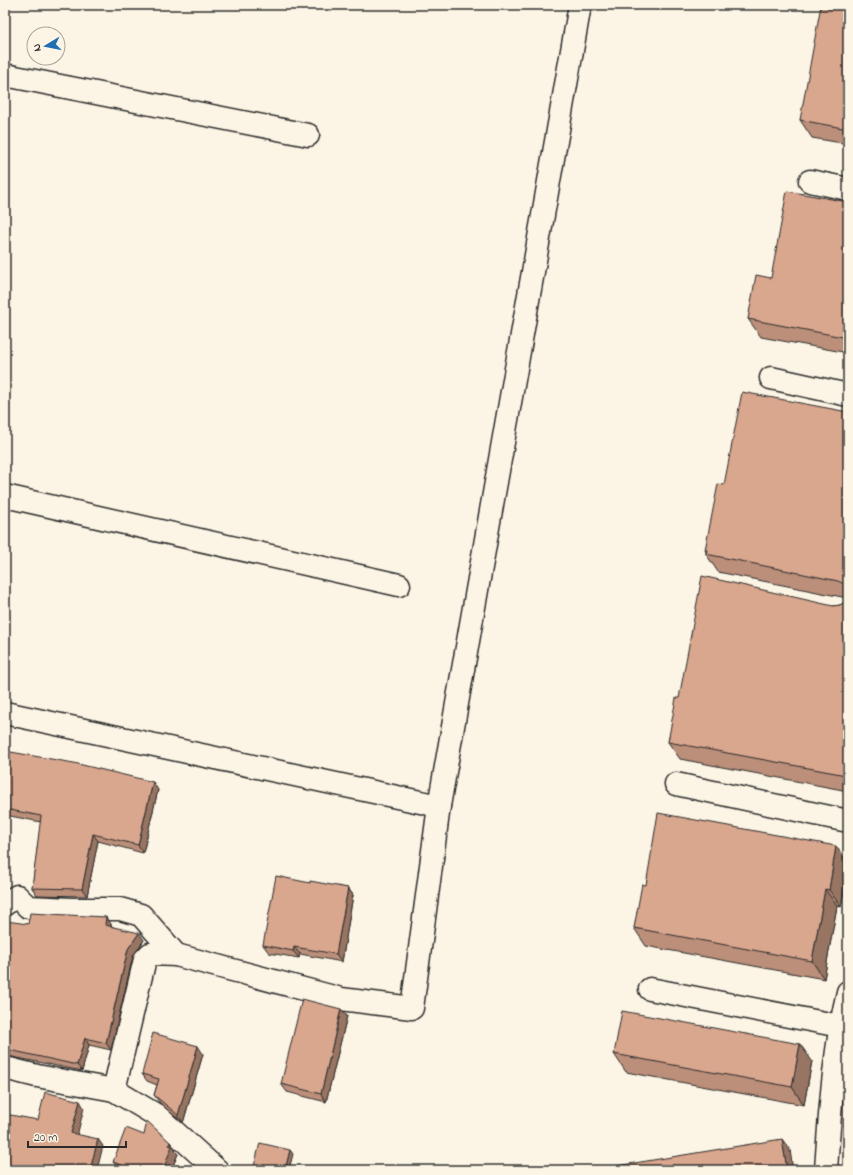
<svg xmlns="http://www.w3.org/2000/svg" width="853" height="1175" font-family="'Indie Flower',sans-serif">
<rect width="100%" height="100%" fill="#fcf5e5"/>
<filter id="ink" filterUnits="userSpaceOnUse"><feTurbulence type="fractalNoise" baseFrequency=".025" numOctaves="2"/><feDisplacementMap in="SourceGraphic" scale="8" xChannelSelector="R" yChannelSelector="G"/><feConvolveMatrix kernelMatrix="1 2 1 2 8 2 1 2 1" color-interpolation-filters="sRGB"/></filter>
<g filter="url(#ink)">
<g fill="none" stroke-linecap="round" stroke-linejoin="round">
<!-- street casing -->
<g stroke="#2b2b2b" stroke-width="25">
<g id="street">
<polyline points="5,75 308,135"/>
<polyline points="810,181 848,189"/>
<polyline points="771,378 848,395"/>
<polyline points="5,496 399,585"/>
<polyline points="5,713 439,806"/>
<polyline points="676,784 848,821"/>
<polyline points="5,904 17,896 28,907 72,909 120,909 141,915 176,955"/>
<polyline points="650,989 840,1026"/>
<polyline points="5,1068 37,1076 114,1090 156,1115 217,1170"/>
<polyline points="114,1090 145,959 150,954 176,955 341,999 412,1008 439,806 580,5"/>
<path d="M826 1170C830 1110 834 1050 848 992"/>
</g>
</g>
<!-- street -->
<use href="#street" stroke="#fcf5e5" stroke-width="22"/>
</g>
<!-- wall -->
<g fill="#bb8f7a" stroke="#2b2b2b">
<polygon points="848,8 848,144 812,138 800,120"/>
<polygon points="848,202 848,353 761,337 748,319 771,278"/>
<polygon points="848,412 848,791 680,759 668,742 679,698 833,606 840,605 845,602 847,598 718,572 706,554 706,552 705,550 724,485"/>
<polygon points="5,751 158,790 143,853 98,841 87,896 37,895 32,888 41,822 5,815"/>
<polygon points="848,863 848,867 841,907 837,906 824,979 646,946 634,928 646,885"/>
<polygon points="310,883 348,888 353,895 342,962 300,954 299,958 269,953 263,945"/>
<polygon points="28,924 111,924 111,926 144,940 133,956 111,1050 89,1045 82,1071 8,1056 5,1056 5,928"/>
<polygon points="341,1009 347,1016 326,1102 287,1092 281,1084"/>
<polygon points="203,1054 183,1123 160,1103 154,1095 157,1085 147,1081 142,1074"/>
<polygon points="614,1054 812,1061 804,1105 626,1072"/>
<polygon points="144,1135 170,1142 176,1150 175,1151 178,1154 171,1170 121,1170 119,1169 113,1162"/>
</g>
<!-- shaded-wall -->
<g fill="#987463" stroke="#2b2b2b">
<polygon points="848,762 848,778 846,775"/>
<polygon points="153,782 158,790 143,853 138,845"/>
<polygon points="93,834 98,841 87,896 82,889"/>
<polygon points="836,846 848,863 848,867 841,907 829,890"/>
<polygon points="348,888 353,895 342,962 336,954"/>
<polygon points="825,889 837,906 824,979 812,961"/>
<polygon points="106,917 111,924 110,931 105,925"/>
<polygon points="139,933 144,940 133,956 111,1050 106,1043 128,949"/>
<polygon points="294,947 300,954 299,958 293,951"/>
<polygon points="341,1009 347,1016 326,1102 321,1094"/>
<polygon points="85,1038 89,1045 82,1071 77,1065"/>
<polygon points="800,1044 812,1061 804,1105 792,1087"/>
<polygon points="198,1046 203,1054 183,1123 178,1115"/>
<polygon points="80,1101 84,1108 76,1140 71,1133"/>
<polygon points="98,1139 103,1146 97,1170 90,1170"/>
<polygon points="782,1139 790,1150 793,1170 787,1170"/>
<polygon points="170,1142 176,1150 175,1151 178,1154 171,1170 163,1170"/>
<polygon points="290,1150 293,1154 289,1170 285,1170"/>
</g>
<!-- building -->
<g fill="#d9a68e" stroke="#2b2b2b">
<polygon points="821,5 832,5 848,8 848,129 800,120"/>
<polygon points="787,191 848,202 848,338 748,319 756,275 771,278"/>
<polygon points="742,392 848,412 848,762 846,775 668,742 676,698 679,698 702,576 833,606 840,605 845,602 848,596 847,589 844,584 838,581 706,554 707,550 705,550 718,484 724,485"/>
<polygon points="5,751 74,763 153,782 138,845 93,834 82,889 32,888 41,816 5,809"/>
<polygon points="658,813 836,846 829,890 825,889 812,961 634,928 642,884 646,885"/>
<polygon points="276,876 310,883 310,881 348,888 336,954 294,947 293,951 263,945"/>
<polygon points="30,913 106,917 105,925 139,933 128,949 106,1043 85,1038 77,1065 5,1049 5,928 6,921 28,924"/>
<polygon points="302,999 341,1009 321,1094 281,1084"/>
<polygon points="622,1011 800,1044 792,1087 614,1054"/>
<polygon points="153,1033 198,1046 178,1115 154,1095 159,1079 142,1074"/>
<polygon points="45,1092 80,1101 71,1133 98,1139 90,1170 86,1170 79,1168 79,1170 5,1170 5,1114 38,1120"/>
<polygon points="147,1121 170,1142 169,1145 172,1146 163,1170 135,1170 113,1162 126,1128 144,1135"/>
<polygon points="782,1139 787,1170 610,1170 610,1167"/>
<polygon points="260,1143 290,1150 285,1170 253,1170"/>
</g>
</g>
<!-- margin -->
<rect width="853" height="1175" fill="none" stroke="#fcf5e5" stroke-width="20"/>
<rect x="10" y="10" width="833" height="1155" fill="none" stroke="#2b2b2b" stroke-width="1.5" filter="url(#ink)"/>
<!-- north arrow -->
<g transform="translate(46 46) rotate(260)"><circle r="19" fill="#fcf5e5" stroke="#a8a49b"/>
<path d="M0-3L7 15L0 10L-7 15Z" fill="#1f6fb2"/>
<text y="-6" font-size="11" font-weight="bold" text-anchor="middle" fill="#2b2b2b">N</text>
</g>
<!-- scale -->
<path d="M28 1141v6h98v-6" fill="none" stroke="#2b2b2b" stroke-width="2"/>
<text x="34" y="1141" font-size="12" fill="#2b2b2b" stroke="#fcf5e5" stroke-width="3" paint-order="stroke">20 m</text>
</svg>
